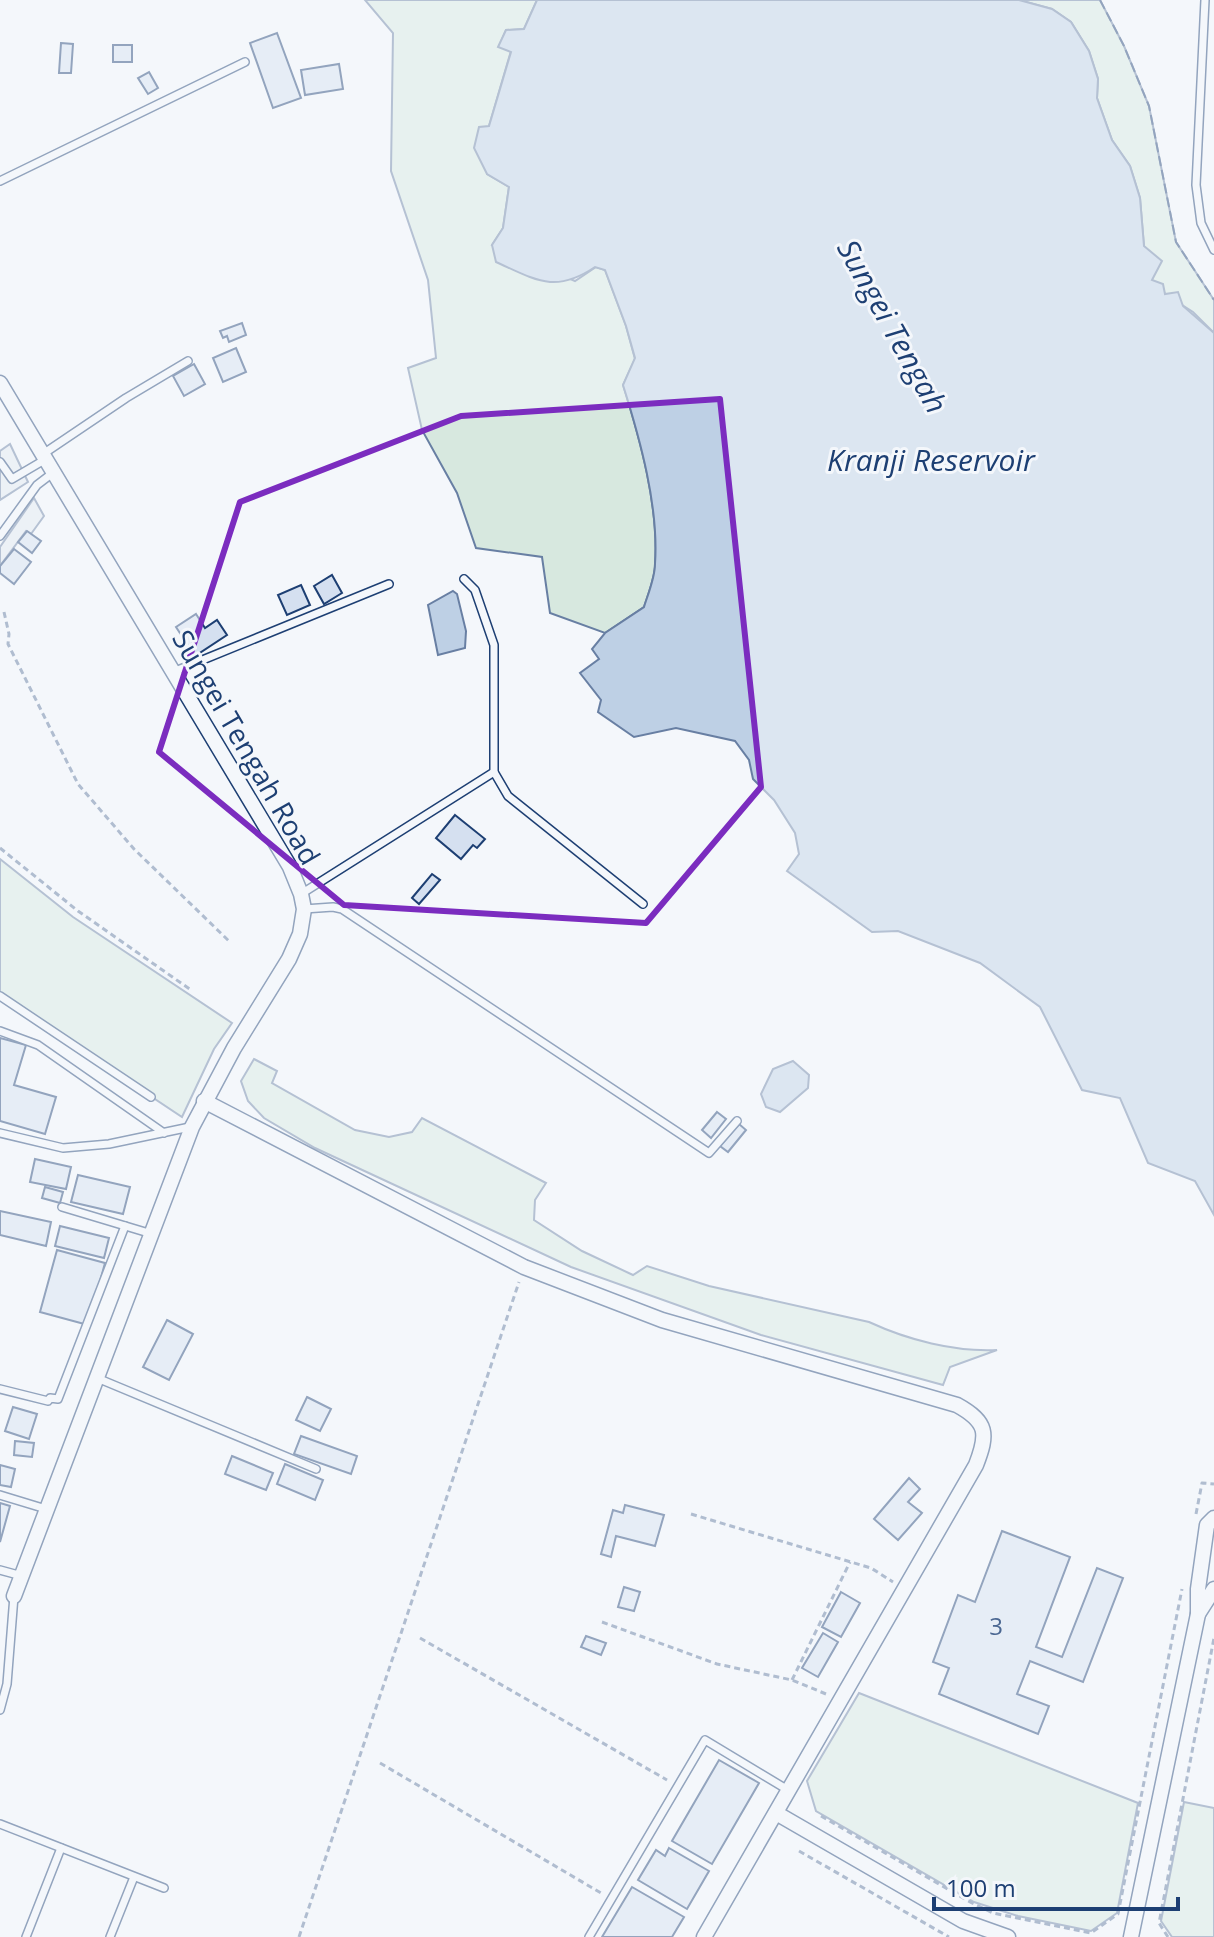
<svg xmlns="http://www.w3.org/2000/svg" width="1214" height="1937" font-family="'Open Sans',sans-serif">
<rect width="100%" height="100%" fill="#f4f7fb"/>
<!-- green -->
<g fill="#d7e8df" stroke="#687fa3" stroke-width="2">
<path d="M365 0H537L524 29 506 30 499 46 511 51 489 126 487 174 509 187 503 228 492 245 575 281 596 267 605 270 626 326 635 359 623 385C640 439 659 507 655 564 655 578 648 594 644 607L605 633 550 613 542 557 476 548 457 493 422 430 408 368 436 358 428 280 391 171 393 33Z"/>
<polygon points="1019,0 1100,0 1124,46 1149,106 1176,242 1214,300 1214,333 1193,312 1165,294 1151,280 1144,246 1140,198 1130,166 1112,140 1097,98 1098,79 1089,51 1071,22 1052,9"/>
<polygon points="0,859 73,917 232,1023 214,1049 182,1117 0,996"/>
<path d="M254 1059 277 1071 272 1083 355 1130 389 1137 412 1132 422 1118 546 1183 535 1200 534 1220 582 1251 633 1275 647 1266 709 1286 869 1322C908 1340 954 1352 997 1350L950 1367 943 1385 761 1335 571 1267 315 1148 264 1118 248 1101 241 1081Z"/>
<polygon points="859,1693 1138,1803 1117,1913 1091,1931 1018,1916 974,1902 816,1811 807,1781"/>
<polygon points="1184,1802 1214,1808 1214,1937 1172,1937 1161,1921"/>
</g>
<!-- parking -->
<g fill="#e3e8f0" stroke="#687fa3" stroke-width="2">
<polygon points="10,444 28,482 0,500 0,451"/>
<polygon points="34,498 44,516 31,534 26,531 0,566 0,547"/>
</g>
<!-- water -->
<g fill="#bed0e5" stroke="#687fa3" stroke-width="2">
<path d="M537 0H1019L1052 9 1071 22 1089 51 1098 79 1097 98 1112 140 1130 166 1140 198 1144 246 1162 261 1152 280 1163 284 1165 294 1178 292 1183 306 1214 333V1215L1195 1181 1148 1163 1120 1098 1082 1090 1040 1007 980 963 898 931 872 932 787 871 799 854 795 833 774 800 753 779 749 760 735 741 676 728 634 737 598 712 601 700 580 673 599 659 592 649 605 633 644 607C648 594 655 578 655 564 659 507 640 439 623 385L635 358 626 326 605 270 595 267C555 294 536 280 496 262L492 245 503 228 509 187 487 174 474 148 479 127 489 126 511 52 498 47 506 30 524 29Z"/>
<polygon points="453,591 457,594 466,631 465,648 438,655 428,605"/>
<polygon points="793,1061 809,1075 808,1088 780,1112 766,1107 761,1094 773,1069"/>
</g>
<!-- building -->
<g fill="#d5e0f0" stroke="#1d3f73" stroke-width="2">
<polygon points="277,33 301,98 273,108 250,43"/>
<polygon points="61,43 73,44 71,73 59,73"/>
<rect x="113" y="45" width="19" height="17"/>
<polygon points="339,64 343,89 305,95 301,70"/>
<polygon points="149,72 158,88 148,94 138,78"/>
<polygon points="242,323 246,335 229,342 227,336 223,338 220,331"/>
<polygon points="236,348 246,372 223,382 213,358"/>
<polygon points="194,364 205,384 184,396 173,376"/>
<polygon points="27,531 41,541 32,553 18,542"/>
<polygon points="14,549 31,562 14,584 0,573 0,566"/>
<polygon points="332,575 342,593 324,604 314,586"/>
<polygon points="301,585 310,605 287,615 278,595"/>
<polygon points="196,614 205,628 217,620 227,635 195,656 176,627"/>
<polygon points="455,815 485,839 477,848 473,845 461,859 436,838"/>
<polygon points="432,874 440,880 419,904 412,898"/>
<polygon points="0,1038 26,1045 14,1085 56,1097 45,1134 0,1121"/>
<polygon points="717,1112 726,1119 711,1138 702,1130"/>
<polygon points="739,1124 746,1130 728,1152 720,1146"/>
<polygon points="35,1159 71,1167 66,1189 30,1182"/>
<polygon points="78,1175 130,1187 123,1214 71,1202"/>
<polygon points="45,1187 63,1192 60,1203 42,1198"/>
<polygon points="0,1211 51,1222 46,1246 0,1235"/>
<polygon points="60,1226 109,1238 104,1258 55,1246"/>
<polygon points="57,1250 105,1263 88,1325 40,1312"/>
<polygon points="167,1320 193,1334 169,1380 143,1367"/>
<polygon points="307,1397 331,1409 320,1431 296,1420"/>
<polygon points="13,1407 37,1414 29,1439 5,1431"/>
<polygon points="301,1436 357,1456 351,1474 294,1454"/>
<polygon points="15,1441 34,1443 32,1457 14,1455"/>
<polygon points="232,1456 273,1473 266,1490 225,1474"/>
<polygon points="285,1464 323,1480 315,1500 277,1484"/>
<polygon points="0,1465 15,1469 11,1487 0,1485"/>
<polygon points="909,1478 920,1489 908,1502 922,1513 898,1540 874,1519"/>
<polygon points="0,1503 10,1506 0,1542"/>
<polygon points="625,1505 664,1515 655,1546 616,1536 611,1557 601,1554 613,1510 623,1513"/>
<polygon points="1002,1531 1070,1557 1036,1647 1062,1657 1097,1568 1123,1578 1083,1682 1030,1661 1017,1694 1049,1706 1038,1734 939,1694 949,1668 933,1662 958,1595 975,1602"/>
<polygon points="624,1587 640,1592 634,1611 618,1607"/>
<polygon points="841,1592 860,1603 841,1637 822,1627"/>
<polygon points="823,1633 838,1642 818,1677 802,1668"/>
<polygon points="586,1636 606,1643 601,1655 581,1647"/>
<polygon points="719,1760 759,1783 712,1864 672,1841"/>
<polygon points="669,1848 709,1871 687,1909 638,1880 656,1850 665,1856"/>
<polygon points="632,1887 684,1917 672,1937 602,1937"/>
</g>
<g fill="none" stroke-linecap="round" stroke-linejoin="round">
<!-- service casing -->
<g stroke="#1d3f73" stroke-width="10">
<g id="service">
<polyline points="1205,0 1196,185 1201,223 1214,250"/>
<polyline points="0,181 245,62"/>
<polyline points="43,454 126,398 188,361"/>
<polyline points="0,462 12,479 46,459"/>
<polyline points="0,536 37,485 54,472"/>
<polyline points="464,579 475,590 494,645 494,772 508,796 643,904"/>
<polyline points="173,672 389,584"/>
<polyline points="301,894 494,772"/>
<polyline points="304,909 333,907 342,909 709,1153 737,1121"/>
<polyline points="0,996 151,1097"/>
<polyline points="0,1031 38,1045 164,1133"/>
<polyline points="0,1133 63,1148 109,1144 190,1127"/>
<polyline points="62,1207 152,1234"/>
<polyline points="97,1378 316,1469"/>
<polyline points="0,1389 48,1401 50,1398 58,1399 125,1226"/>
<polyline points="0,1495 46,1509"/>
<polyline points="0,1570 22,1576"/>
<polyline points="0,1710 7,1684 14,1596"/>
<polyline points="0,1824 164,1888"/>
<polyline points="26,1937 61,1848"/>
<polyline points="110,1937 134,1877"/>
<polyline points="589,1937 705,1740 788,1790"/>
</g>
</g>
<!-- minor casing -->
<g stroke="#1d3f73" stroke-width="17">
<g id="minor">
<polyline points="0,383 290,867 301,894 304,909 300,934 289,959 234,1048 192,1127 14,1596"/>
<path d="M204 1101 524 1267 662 1320 957 1405C988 1422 988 1434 976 1465L704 1937"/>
<polyline points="1198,1614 1214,1589"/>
<polyline points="776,1813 963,1921 1008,1937"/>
<polyline points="1131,1937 1198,1614 1198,1589 1207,1525 1214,1518"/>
</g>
</g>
<!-- path -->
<g stroke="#5e769c" stroke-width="3" stroke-dasharray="6 4" stroke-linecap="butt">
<polyline points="4,612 9,634 8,644 78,784 134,849 231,943"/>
<polyline points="0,848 78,911 191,990"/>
<polyline points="691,1514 871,1568 893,1582"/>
<polyline points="1196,1514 1202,1483 1214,1484"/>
<polyline points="602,1622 717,1664 792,1680 826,1694"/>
<polyline points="420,1638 667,1780"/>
<polyline points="792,1680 850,1562"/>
<polyline points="380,1763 601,1893"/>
<polyline points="821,1816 972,1903 993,1913 1091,1933 1118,1914 1182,1589"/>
<polyline points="799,1851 949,1937"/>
<polyline points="299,1937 519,1282"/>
<polyline points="1168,1937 1159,1923 1214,1638"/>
</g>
<!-- service -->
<use href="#service" stroke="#f4f7fb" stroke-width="7"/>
<!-- minor -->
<use href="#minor" stroke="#f4f7fb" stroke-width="14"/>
<!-- fence -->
<polyline stroke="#1d3f73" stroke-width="2" stroke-dasharray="10 4" stroke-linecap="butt" points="1100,0 1124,46 1149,106 1176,242 1214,300"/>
</g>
<!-- marked area -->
<path d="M0 0H1214V1937H0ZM720 399 761 787 646 923 344 905 159 752 240 502 461 416Z" fill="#f4f7fb" fill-opacity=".55" fill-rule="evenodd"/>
<path fill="none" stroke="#7b2cbf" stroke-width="6" stroke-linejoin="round" d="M720 399 761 787 646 923 344 905 159 752 240 502 461 416Z"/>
<g text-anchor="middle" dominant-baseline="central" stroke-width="6" stroke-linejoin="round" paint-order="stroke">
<!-- number labels -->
<g font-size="24" fill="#4b6792">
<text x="996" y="1625">3</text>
</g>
<!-- street labels -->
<g font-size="28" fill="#1d3f73" stroke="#f4f7fb">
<text transform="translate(247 747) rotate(60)">Sungei Tengah Road</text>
</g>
<!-- water labels -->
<g font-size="30" font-style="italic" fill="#1d3f73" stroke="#f4f7fb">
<text transform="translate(893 326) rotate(61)">Sungei Tengah</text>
<text x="931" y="459">Kranji Reservoir</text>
</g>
</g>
<!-- scale -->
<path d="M934 1897v12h244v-12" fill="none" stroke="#1d3f73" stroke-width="4"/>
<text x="946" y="1897" font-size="24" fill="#1d3f73" stroke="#f4f7fb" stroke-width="6" paint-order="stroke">100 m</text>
</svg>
